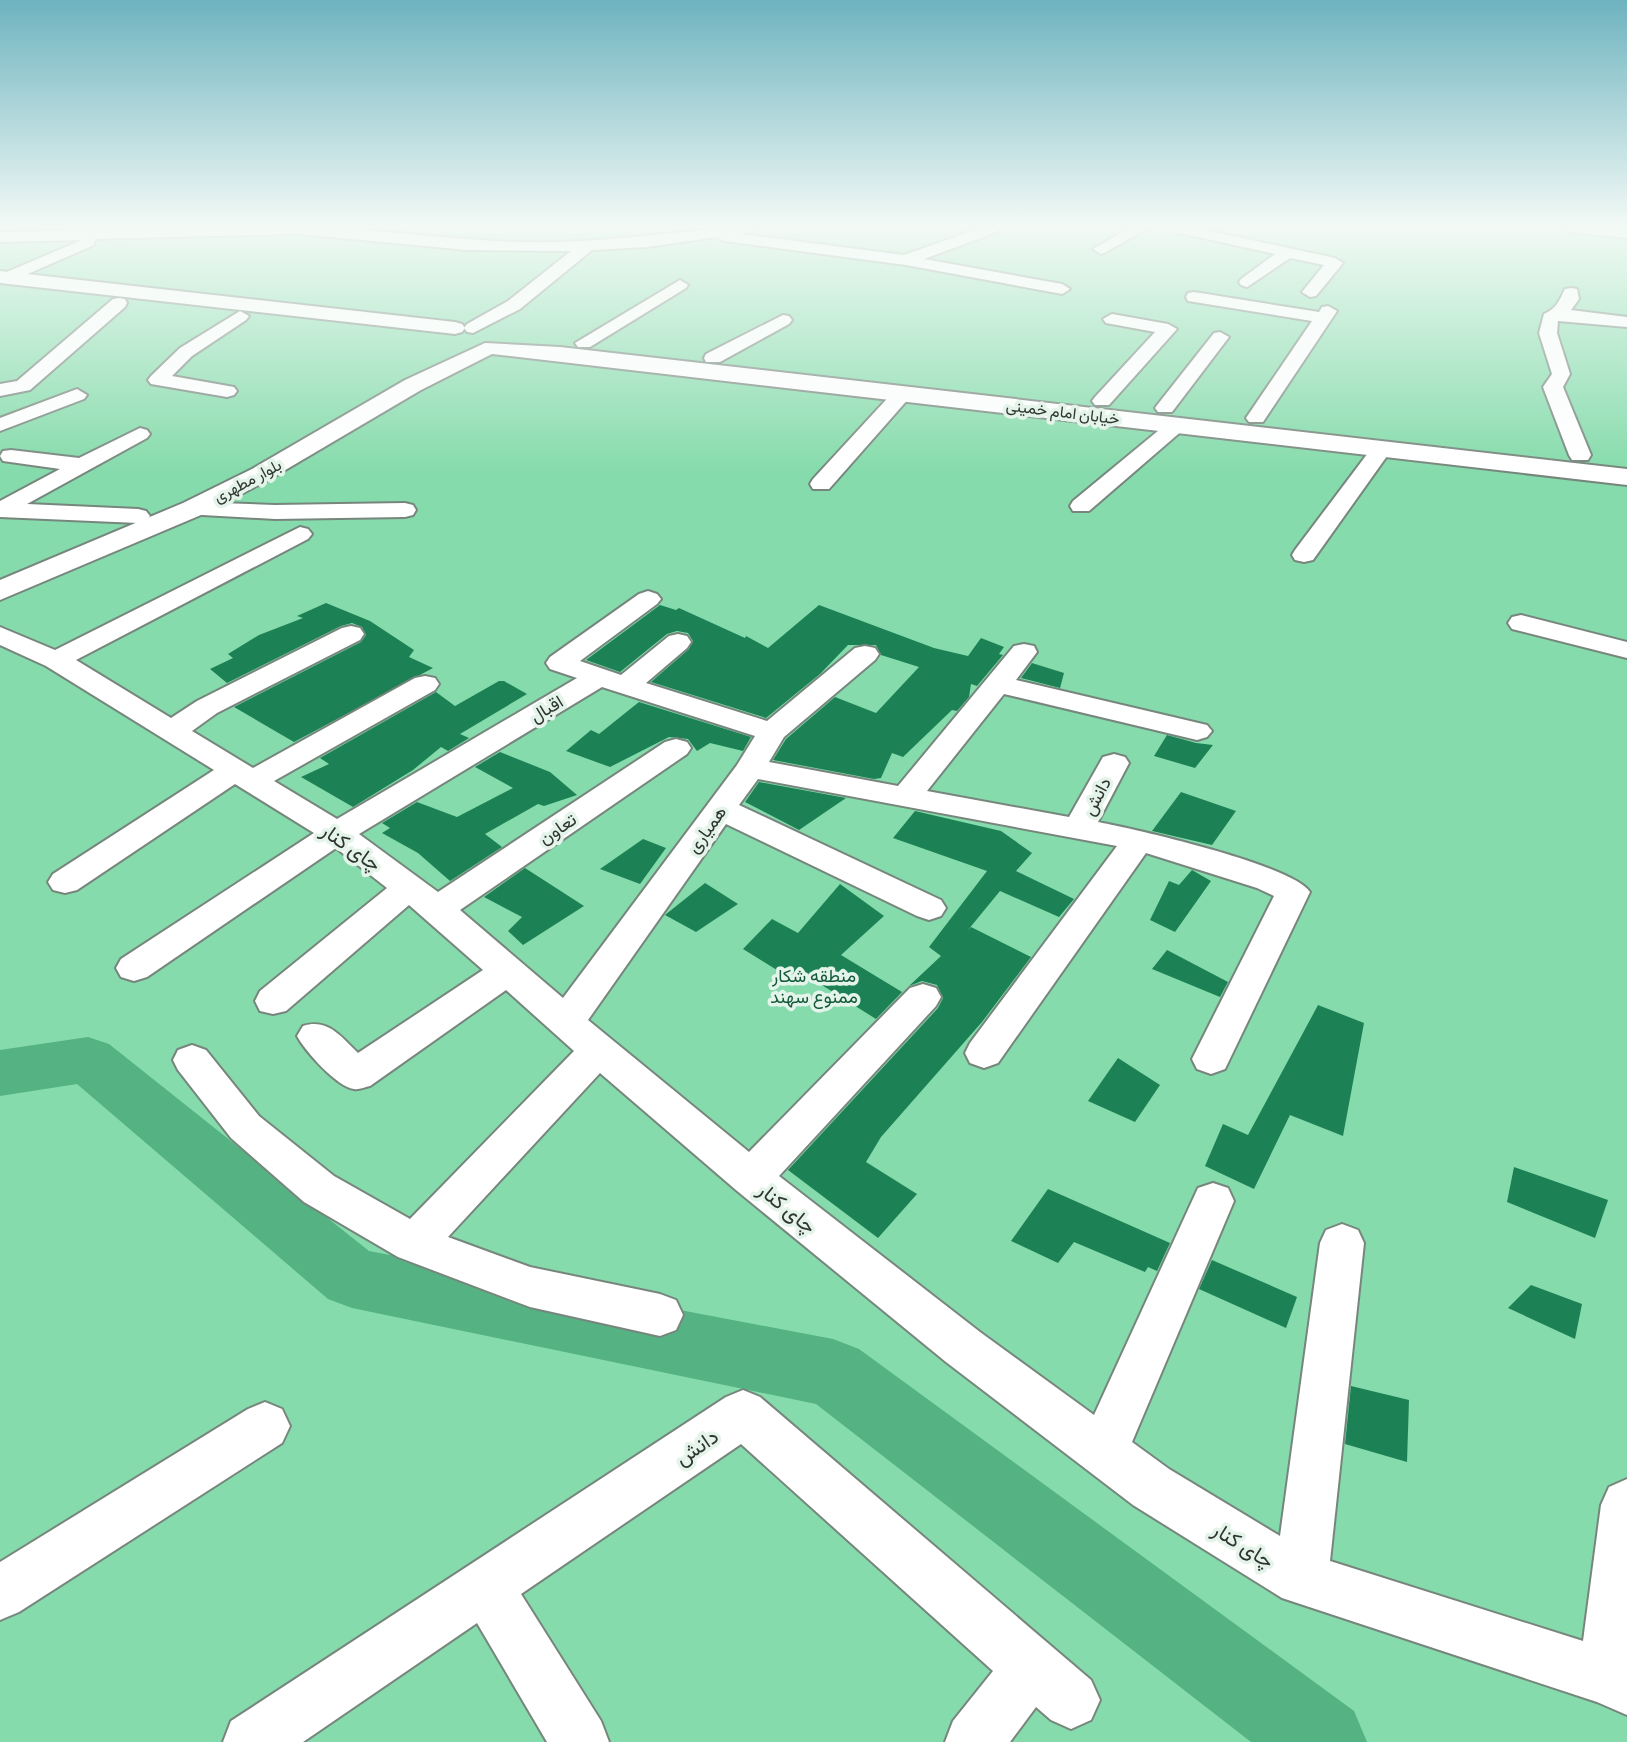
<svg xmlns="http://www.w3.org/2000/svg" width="1627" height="1742" font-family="Barlow,Vazirmatn,sans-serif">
<rect width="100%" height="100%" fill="#e4f4ea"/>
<!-- green -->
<rect fill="#85dbab" x="0" y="228" width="1627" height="1514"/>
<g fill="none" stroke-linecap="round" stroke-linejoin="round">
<!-- river -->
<polygon fill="#55b282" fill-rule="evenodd" points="88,1037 109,1044 369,1251 833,1339 859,1349 1354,1711 1367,1742 1251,1742 816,1404 352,1308 328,1299 77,1084 0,1096 0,1050"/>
</g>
<!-- building -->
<g fill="#1c8255">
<polygon points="326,603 370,621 414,650 409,657 433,668 294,742 234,707 361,642 366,635 362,627 352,623 341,626 227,683 210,669 233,658 228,654 259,635 303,618 297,616"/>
<polygon points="660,605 676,610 679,608 745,638 746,636 768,648 819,605 934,648 968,656 981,638 1004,647 999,654 1003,655 977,686 971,684 969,697 957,711 952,710 903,757 892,753 881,778 874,779 773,760 786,739 835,697 876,713 919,667 881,655 876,645 848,645 820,674 766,718 651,682 689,649 693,641 688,633 677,631 667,634 620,672 586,660"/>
<polygon points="1032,663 1064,673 1060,688 1021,678"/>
<polygon points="499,681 504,681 527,694 460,734 469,738 448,751 441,747 413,770 353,807 301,777 329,764 320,758 436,692 455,706"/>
<polygon points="639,702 751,737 743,751 710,743 697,751 688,739 669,737 610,767 566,751 591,730 599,734"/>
<polygon points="1167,735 1196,743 1213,745 1195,768 1154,756"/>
<polygon points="500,752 550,772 577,795 544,806 538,804 485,834 502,847 450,881 418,853 382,833 390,828 382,823 417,802 457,817 513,788 475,767"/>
<polygon points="759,782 846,798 799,830 745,802"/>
<polygon points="1181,792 1236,811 1212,845 1152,831"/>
<polygon points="915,811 1001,831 1032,853 1016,871 1074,899 1059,917 1000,891 968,930 971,927 1031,957 982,1022 881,1137 866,1162 917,1194 878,1238 788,1170 938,1008 943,998 937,985 922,981 909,986 941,956 929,947 987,871 893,838"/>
<polygon points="643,839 666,848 640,884 600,869"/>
<polygon points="525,868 584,906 523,945 508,931 522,917 484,897"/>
<polygon points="1192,870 1211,881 1175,932 1150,920 1169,881 1179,885"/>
<polygon points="705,883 738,904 696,932 665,915"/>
<polygon points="840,884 884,916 841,955 902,992 906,988 876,1019 809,977 801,985 743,949 772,919 798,933"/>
<polygon points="1167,950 1228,982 1220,997 1152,969"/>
<polygon points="1318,1005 1364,1023 1343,1136 1290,1115 1254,1189 1205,1166 1223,1124 1248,1135"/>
<polygon points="1118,1058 1160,1085 1135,1122 1088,1101"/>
<polygon points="1514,1167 1608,1200 1595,1238 1507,1202"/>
<polygon points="1048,1189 1170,1243 1157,1271 1148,1267 1145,1272 1074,1242 1058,1263 1011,1241"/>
<polygon points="1212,1260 1297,1297 1286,1328 1199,1289"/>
<polygon points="1531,1285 1582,1304 1575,1339 1508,1308"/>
<polygon points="1351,1386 1409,1400 1407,1462 1345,1444"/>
</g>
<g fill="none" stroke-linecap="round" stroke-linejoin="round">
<!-- minor casing -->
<g stroke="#77867d" stroke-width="4">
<g id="minor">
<path d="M184 228C232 228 280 226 327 228 404 231 479 244 555 242 622 241 689 228 756 228L754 231 740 234 904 255 980 228H999L997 232 924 259 1062 284 1070 289 1062 294 906 265 724 241 717 237 647 247 592 250 520 309 473 333 467 332 464 328 467 324 508 301 571 251 467 250 298 234 95 239 94 245 14 280 8 282 0 277 2 274 82 240 0 242V232Z"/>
<polygon points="1129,228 1148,228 1106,252 1101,254 1093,249"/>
<polygon points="1168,228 1196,228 1335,258 1343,263 1316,296 1310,297 1302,292 1324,265 1290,258 1247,287 1241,285 1239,282 1241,279 1275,254 1175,232"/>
<polygon points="1565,228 1627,230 1627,238 1572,232"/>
<polygon points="680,280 688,285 686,288 590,347 578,347 575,343"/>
<path d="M1571 288 1577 289 1579 299 1571 310 1627 317V327L1558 321 1557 333 1570 374 1563 387 1591 455 1588 460H1572L1569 455 1543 387 1552 374 1539 333 1544 314C1557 308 1559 301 1565 289Z"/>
<polygon points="1194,292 1319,312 1322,307 1328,306 1337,311 1263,422 1249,422 1246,418 1312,321 1188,301 1186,297 1188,293"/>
<polygon points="119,298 125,299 127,303 125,307 30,390 0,396 0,384 17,381 113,299"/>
<polygon points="240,311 249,316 246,320 192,356 172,376 234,387 237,391 234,395 227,397 151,384 148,380 151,376 180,348"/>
<polygon points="1112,314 1168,324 1177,329 1109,405 1095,405 1092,401 1095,397 1155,332 1106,323 1103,319"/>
<polygon points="783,315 789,316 792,320 789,324 720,362 706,362 704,358 706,354"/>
<polygon points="1220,332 1229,337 1172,412 1158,412 1155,408 1158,404 1214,333"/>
<polygon points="903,387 910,389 913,393 910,397 829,489 813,489 810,484 813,479 896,389"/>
<polygon points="77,389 87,395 84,399 0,431 0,418"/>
<polygon points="1177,419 1184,421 1187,425 1184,429 1089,511 1073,511 1070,506 1073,501 1170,421"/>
<polygon points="140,428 147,430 150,434 147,438 27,504 138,509 146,511 150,516 146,521 138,523 0,517 0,501 60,469 3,461 0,456 3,451 11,450 79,458"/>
<polygon points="1381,443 1388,445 1392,449 1313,560 1304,562 1295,560 1292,555 1295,550 1374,445"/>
<polygon points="192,502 275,505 405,503 413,505 416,510 413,515 405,517 275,519 184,514 181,509 184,504"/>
<path d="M300 527 308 529 312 534 308 539 76 660 171 718 197 701 342 628 351 626 360 628 364 634 360 640 217 713 192 731 253 768 415 678 425 676 435 678 439 684 435 690 274 781 337 819 577 678 550 669 546 663 550 657 639 594 648 591 657 594 661 599 657 604 580 661 621 675 669 636 678 634 687 636 691 642 687 648 646 683 767 721 855 648 865 646 875 648 879 654 875 660 784 737 769 762 898 786 1014 646 1024 644 1034 646 1037 652 1016 680 1207 725 1212 731 1207 737 1197 740 1004 694 927 791 1069 817 1103 757 1114 754 1125 757 1129 763 1098 822C1135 829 1293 865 1310 892L1225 1069 1211 1074 1197 1069 1192 1059 1274 896 1257 888 1146 853 998 1063 984 1068 970 1063 965 1053 970 1043 1117 846 758 779 739 805 941 900 946 908 941 916 929 920 917 916 726 824 588 1020 749 1152 910 988 923 984 936 988 941 997 936 1006 779 1176 980 1332 1094 1415 1198 1188 1213 1183 1228 1188 1234 1201 1132 1442 1169 1469 1280 1536 1320 1243 1326 1230 1342 1224 1358 1230 1364 1243 1330 1561 1583 1641 1601 1505 1609 1487 1627 1479V1715L1597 1702 1282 1598 1133 1505 946 1362 736 1190 600 1073 448 1237 530 1267 660 1294 676 1300 683 1315 676 1330 660 1336 530 1307 398 1257 304 1202 231 1138 178 1070 173 1060 178 1050 192 1045 206 1050 259 1116 334 1176 410 1219 574 1051 506 990 370 1086C365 1087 359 1090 354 1089 337 1087 305 1051 297 1036L303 1026C328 1018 341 1037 358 1053L483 970 409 905 286 1011 273 1014 260 1011 255 1001 260 991 387 888 336 848 147 977 134 981 121 977 116 968 121 959 314 833 235 784 77 890 65 893 53 890 48 882 53 874 214 770 46 666 0 645V627L55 650ZM602 687 755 736 737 765 563 998 460 910 687 754 691 748 687 742 676 739 665 742 438 892 359 834Z"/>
<polygon points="1521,615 1627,642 1627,658 1512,629 1508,623 1512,617"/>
<polygon points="743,1390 760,1397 1091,1680 1100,1700 1091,1720 1071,1729 1051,1720 1036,1707 1010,1742 945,1742 953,1721 993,1671 741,1444 521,1594 601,1721 609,1742 547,1742 477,1623 303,1742 223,1742 231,1721 726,1397"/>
<polygon points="265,1402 282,1409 290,1426 282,1443 19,1612 0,1620 0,1562 248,1409"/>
</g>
</g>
<!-- major casing -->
<g stroke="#77867d" stroke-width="4">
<g id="major">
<polygon points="0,271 455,322 462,324 465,328 462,332 455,334 0,283"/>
<polygon points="485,343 560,347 1627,469 1627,485 492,354 421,390 270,479 201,515 0,600 0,580 183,503 252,469 405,380"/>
</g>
</g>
<!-- minor -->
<use href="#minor" fill="#fff" fill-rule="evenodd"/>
<!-- major -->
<use href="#major" fill="#fff" fill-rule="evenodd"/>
</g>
<!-- sky -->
<linearGradient id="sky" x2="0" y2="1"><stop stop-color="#6db3bf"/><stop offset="0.48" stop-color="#f3faf6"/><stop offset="1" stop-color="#f3faf6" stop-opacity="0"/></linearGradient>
<rect width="1627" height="472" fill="url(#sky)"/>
<g text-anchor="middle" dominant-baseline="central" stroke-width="7" stroke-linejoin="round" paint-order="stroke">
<!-- far-street labels -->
<g font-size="16" fill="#2f3531" stroke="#e4f4ea">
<text transform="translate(1063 411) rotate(7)">خیابان امام خمینی</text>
<text transform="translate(247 480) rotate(-28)">بلوار مطهری</text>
</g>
<!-- street labels -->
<g font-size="18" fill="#2f3531" stroke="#e4f4ea">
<text transform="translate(546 708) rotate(-31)">اقبال</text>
<text transform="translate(1096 796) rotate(-62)">دانش</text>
<text transform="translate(557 828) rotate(-34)">تعاون</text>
<text transform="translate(706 829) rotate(-54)">همیاری</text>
</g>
<!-- park labels -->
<g font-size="18" fill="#135a39" stroke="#e4f4ea">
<text x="814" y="975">منطقه شکار<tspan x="814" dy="21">ممنوع سهند</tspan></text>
</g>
<!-- near-street labels -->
<g font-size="21" fill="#2f3531" stroke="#e4f4ea">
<text transform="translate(352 846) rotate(35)">چای کنار</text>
<text transform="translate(788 1207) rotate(39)">چای کنار</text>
<text transform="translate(696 1446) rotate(-34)">دانش</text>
<text transform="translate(1244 1544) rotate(32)">چای کنار</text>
</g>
</g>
</svg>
